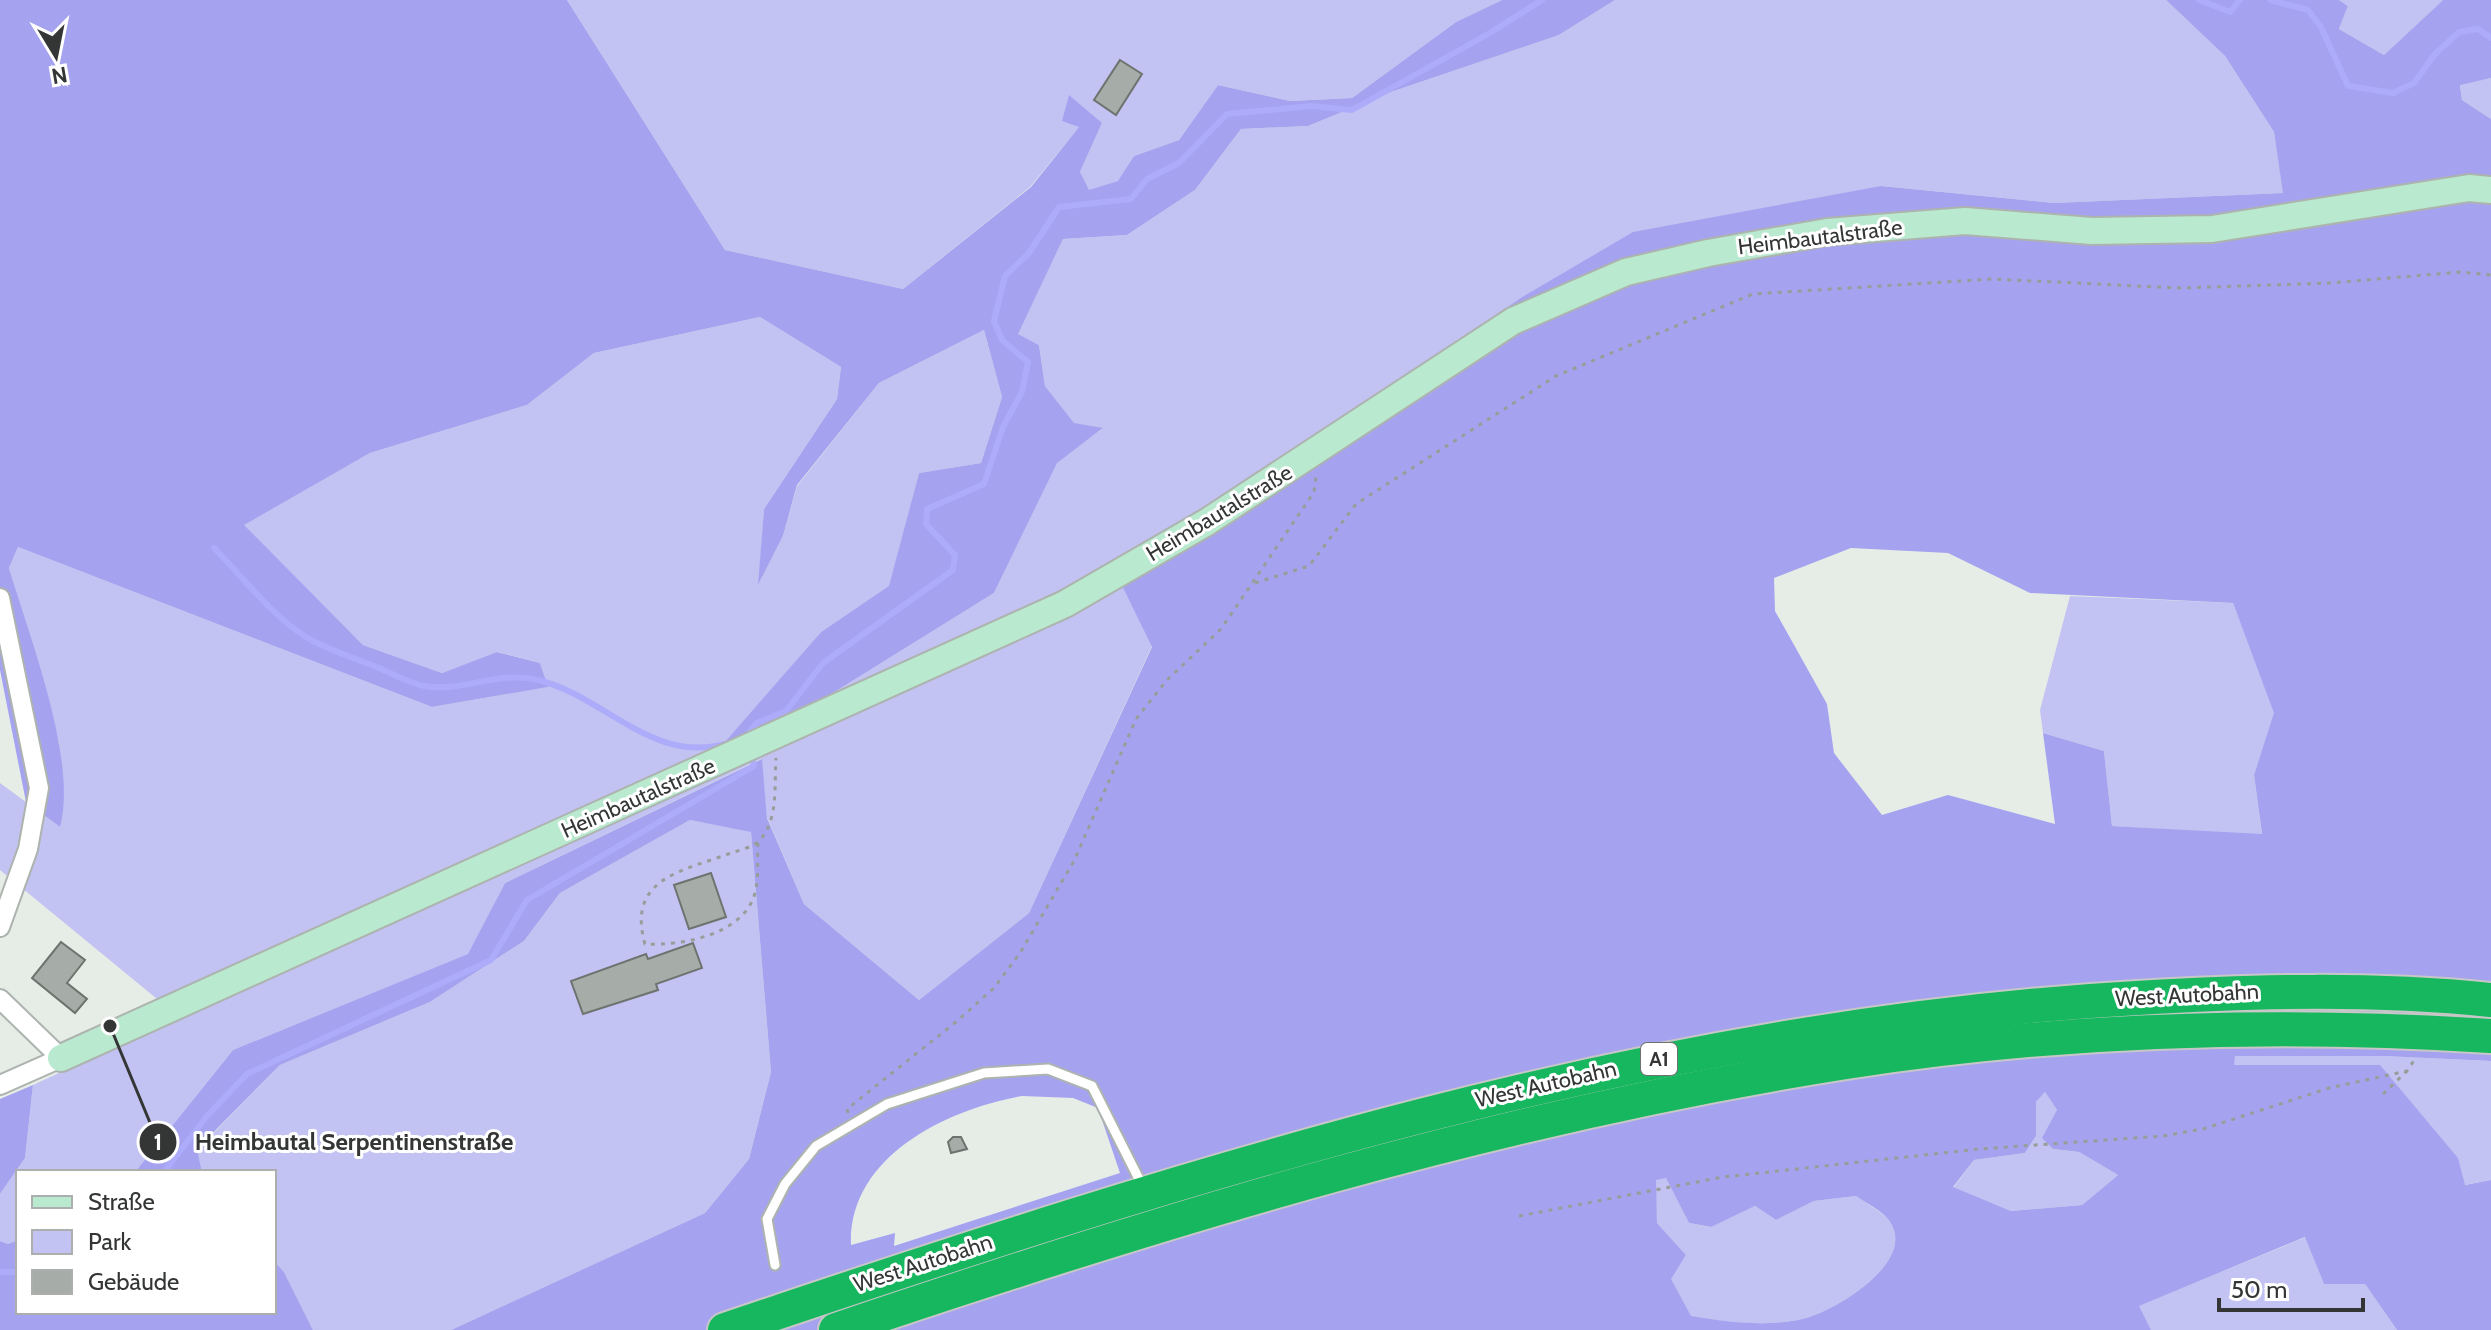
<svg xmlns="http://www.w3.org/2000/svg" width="2491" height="1330" font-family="Cabin,sans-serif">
<rect width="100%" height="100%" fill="#e6ede7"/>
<!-- green -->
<g fill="#c2c3f2">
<polygon points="567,0 1502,0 1456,22 1352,98 1290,101 1218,85 1179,140 1134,156 1119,181 1088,191 1080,172 1102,123 1080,126 1030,187 903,289 725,250"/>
<polygon points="1615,0 2166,0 2225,56 2274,132 2284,193 2054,203 1881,186 1519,299 1272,467 1113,565 1152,646 1029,913 919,1000 804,904 767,817 761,759 505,883 469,954 233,1050 135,1172 18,1172 18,1240 8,1244 0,1241 0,1194 25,1158 33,1085 179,1017 0,870 0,783 60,827 59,744 9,568 18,547 432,707 547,687 540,663 498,652 442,673 363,645 243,525 370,453 527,405 594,353 760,317 841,367 837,399 764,509 759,583 783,536 797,486 879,383 984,330 1002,397 981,463 919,473 890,586 821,632 727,741 783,724 994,593 1057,462 1102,429 1074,424 1045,386 1039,345 1017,334 1063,239 1127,235 1195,190 1241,129 1308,126 1391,92 1559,35"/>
<polygon points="2339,0 2443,0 2384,55 2339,29 2348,6"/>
<polygon points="2491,78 2491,119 2462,100 2460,84"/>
<polygon points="2070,596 2233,603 2275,713 2254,775 2262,835 2112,826 2104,751 2043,733 2040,710"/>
<polygon points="690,820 751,831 771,1072 749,1159 705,1213 451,1330 313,1330 284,1272 274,1261 274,1172 202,1172 197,1150 280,1065 430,1002 524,941 560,893"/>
<polygon points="2234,1056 2383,1056 2491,1061 2491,1180 2464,1185 2234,1066"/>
<polygon points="2045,1092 2057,1110 2053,1149 2079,1152 2118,1175 2082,1205 2011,1211 1953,1188 1974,1160 2025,1153 2036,1136 2036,1102"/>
<path d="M1666 1177 1689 1223 1710 1227 1755 1206 1776 1220 1814 1201 1856 1196C1866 1203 1883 1212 1890 1222 1917 1262 1834 1312 1802 1319 1765 1327 1728 1322 1691 1317L1670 1279 1686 1255 1657 1223 1655 1180Z"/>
<polygon points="2306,1237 2324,1284 2365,1284 2397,1330 2151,1330 2138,1306"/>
</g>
<!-- forest -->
<g fill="#a5a3f0" fill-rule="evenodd">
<path d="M0 0H567L725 250 903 289 1031 187 1079 127 1062 121 1069 95 1102 123 1080 172 1089 190 1118 181 1134 156 1179 140 1218 85 1290 101 1352 98 1456 22 1502 0H1615L1559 35 1391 92 1308 126 1241 129 1195 190 1127 235 1063 239 1018 334 1039 345 1045 386 1074 423 1103 428 1057 463 994 593 783 724 725 742 821 632 889 586 919 473 981 463 1002 397 984 330 879 383 797 485 783 536 758 585 764 509 837 399 841 367 760 317 594 353 527 405 370 453 244 525 363 645 442 673 497 652 540 663 548 687 432 707 18 547 9 568C29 636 78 760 60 827L26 802 0 670Z"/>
<path d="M2166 0H2339L2348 6 2339 29 2384 55 2443 0H2491V78L2460 85 2462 100 2491 119V1061L2383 1056H2235L2234 1065H2380L2458 1158 2465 1185 2491 1180V1330H2397L2365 1284H2324L2305 1237 2139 1306 2151 1330H451L705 1213 749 1159 771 1072 751 832 690 820 560 893 524 941 430 1002 280 1065 197 1149 202 1172H135L233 1050 468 954 505 883 762 759 767 818 804 904 919 1000 1029 913 1152 647 1112 565 1272 467 1519 299 1633 232 1881 186 2054 203 2283 193 2274 132 2225 56ZM1851 548 1948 553 2030 593 2233 603 2274 713 2254 775 2262 834 2112 826 2104 751 2043 733 2055 824 1948 795 1882 815 1834 753 1827 704 1775 611 1774 578ZM2045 1092 2057 1110 2042 1138 2053 1149 2079 1152 2118 1175 2082 1205 2011 1211 1953 1187 1974 1160 2025 1153 2036 1136V1102ZM1022 1096 1073 1098 1098 1108 1120 1173 894 1246 895 1233 851 1245C848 1156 948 1109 1022 1096ZM1666 1178 1689 1223 1711 1227 1755 1206 1776 1220 1814 1201 1856 1196C1866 1203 1883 1211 1890 1222 1917 1262 1834 1312 1802 1319 1765 1327 1728 1322 1691 1316L1671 1279 1686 1255 1657 1223 1656 1180Z"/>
<polygon points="33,1085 25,1158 0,1194 0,1099"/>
<polygon points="18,1240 18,1312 274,1312 274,1261 284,1272 313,1330 0,1330 0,1241 8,1244"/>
</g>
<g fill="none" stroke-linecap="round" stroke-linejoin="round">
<!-- stream -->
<g stroke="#adacfa" stroke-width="6">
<polyline points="2199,0 2230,12 2240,0"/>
<polyline points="2270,0 2308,10 2321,27 2348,86 2393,93 2414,83 2435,54 2459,32 2478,29 2491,38"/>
<path d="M214 548C244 578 274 619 311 640 332 651 357 659 379 668 393 674 409 683 424 686 462 693 499 670 538 680 605 696 653 766 728 743"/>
<polyline points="746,736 757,723 786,711 823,663 953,570 955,555 926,524 927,509 984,484 1003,427 1022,392 1028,362 1002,340 994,321 1005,276 1029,253 1059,207 1131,199 1147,179 1179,163 1227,114 1311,106 1352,110 1490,33 1542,0"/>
<polyline points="164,1172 207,1116 247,1074 491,960 527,900 754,766 750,752"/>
<polyline points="0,1272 18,1272"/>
</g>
</g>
<!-- building -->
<g fill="#a6ada8" stroke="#6d736f" stroke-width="2">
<polygon points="1120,60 1142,74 1116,115 1094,100"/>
<polygon points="711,873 726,917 689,929 674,885"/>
<polygon points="61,942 85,960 67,983 87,999 75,1013 32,978"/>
<polygon points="693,943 702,968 656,984 658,990 583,1014 571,981 646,954 648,959"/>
<polygon points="953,1137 961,1137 967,1149 951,1153 948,1142"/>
</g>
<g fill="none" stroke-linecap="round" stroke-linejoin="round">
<!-- lane casing -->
<g stroke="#adb3ae" stroke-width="13">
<polyline id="lane" points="775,1265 767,1219 785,1184 816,1146 887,1104 984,1073 1048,1069 1092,1086 1144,1189"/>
</g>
<!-- street casing -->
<g stroke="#adb3ae" stroke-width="22">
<g id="street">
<polyline points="0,598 39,788 28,849 0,927"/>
<polyline points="0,999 61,1058 0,1085"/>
</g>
</g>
<!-- secondary casing -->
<g stroke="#adb3ae" stroke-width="30">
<polyline id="secondary" points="61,1058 1065,604 1207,522 1513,321 1626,272 1708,253 1827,232 1965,221 2092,231 2212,229 2469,188 2491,190"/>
</g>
<!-- highway casing -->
<g stroke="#c6c7c6" stroke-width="38">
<g id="highway">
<path d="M725 1330C1185 1175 1650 1025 2137 998 2255 991 2373 988 2491 1000"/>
<path d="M836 1330C1167 1218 1501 1116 1846 1062 2059 1029 2276 1022 2491 1036"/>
</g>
</g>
<!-- path -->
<g stroke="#989d99" stroke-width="3" stroke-dasharray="4 6" stroke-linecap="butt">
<polyline points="1255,583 1309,566 1356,504 1556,376 1753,294 1992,279 2180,288 2330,283 2460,272 2491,275"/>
<path d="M758 843C757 859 759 878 755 893 744 935 681 946 645 944 626 878 683 871 731 853 740 850 753 847 759 841 779 820 774 785 776 758"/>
<polyline points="2383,1094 2407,1071"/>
<polyline points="848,1113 847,1109 956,1022 994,988 1020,953 1074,861 1136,719 1167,680 1221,629 1314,492 1316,477"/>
<polyline points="1519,1216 1723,1177 1979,1149 2163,1136 2203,1129 2329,1088 2407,1071 2415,1059"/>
</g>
<!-- lane -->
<use href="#lane" stroke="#fff" stroke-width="9"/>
<!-- street -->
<use href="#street" stroke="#fff" stroke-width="18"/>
<!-- secondary -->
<use href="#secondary" stroke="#b9e9cf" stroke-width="26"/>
<!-- highway -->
<use href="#highway" stroke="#16b75e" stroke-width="34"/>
</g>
<g text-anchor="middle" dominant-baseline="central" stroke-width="6" stroke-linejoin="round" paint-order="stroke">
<!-- shield labels -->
<rect fill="#fff" stroke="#707271" stroke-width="2" x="1641" y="1043" width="36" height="32" rx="6"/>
<g font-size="20" font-weight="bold" fill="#333634">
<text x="1659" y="1059">A1</text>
</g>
<!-- street labels -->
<g font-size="22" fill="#333634" stroke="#fff">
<text transform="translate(1820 237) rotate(-7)">Heimbautalstraße</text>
<text transform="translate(1219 513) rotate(-31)">Heimbautalstraße</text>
<text transform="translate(638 798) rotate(-24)">Heimbautalstraße</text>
<text transform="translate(2187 995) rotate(-3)">West Autobahn</text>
<text transform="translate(1546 1084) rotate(-13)">West Autobahn</text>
<text transform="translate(923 1263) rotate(-18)">West Autobahn</text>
</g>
</g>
<!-- callouts -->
<path fill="none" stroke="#333634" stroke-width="3" d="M110 1026L158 1142"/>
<g fill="#333634" stroke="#fff" stroke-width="3">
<circle cx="110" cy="1026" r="8"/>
<circle cx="158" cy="1142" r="20"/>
</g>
<g font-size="24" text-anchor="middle" font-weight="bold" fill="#fff">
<text x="158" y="1150">1</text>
</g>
<g font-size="24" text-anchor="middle" font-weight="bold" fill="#333634" stroke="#fff" stroke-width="6" stroke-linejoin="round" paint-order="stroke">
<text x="354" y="1150">Heimbautal Serpentinenstraße</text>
</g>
<!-- legend -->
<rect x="16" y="1170" width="260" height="144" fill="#ffffff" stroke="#adafae" stroke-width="2"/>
<rect x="32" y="1196" width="40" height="12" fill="#b9e9cf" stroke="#adafae" stroke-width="2"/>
<text x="88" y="1210" font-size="24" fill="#333634">Straße</text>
<rect x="32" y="1230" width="40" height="24" fill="#c2c3f2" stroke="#adafae" stroke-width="2"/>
<text x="88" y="1250" font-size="24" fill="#333634">Park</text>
<rect x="32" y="1270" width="40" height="24" fill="#a6ada8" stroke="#adafae" stroke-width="2"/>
<text x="88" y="1290" font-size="24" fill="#333634">Gebäude</text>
<!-- north arrow -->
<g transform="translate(56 56) rotate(170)" stroke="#ffffff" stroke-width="6" paint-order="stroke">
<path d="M0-6L14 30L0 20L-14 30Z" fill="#333634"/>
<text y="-12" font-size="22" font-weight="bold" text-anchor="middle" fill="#333634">N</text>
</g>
<!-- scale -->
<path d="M2219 1298v12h144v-12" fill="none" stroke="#333634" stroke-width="4"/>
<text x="2231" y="1298" font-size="24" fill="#333634" stroke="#ffffff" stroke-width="6" paint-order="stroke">50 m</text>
</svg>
